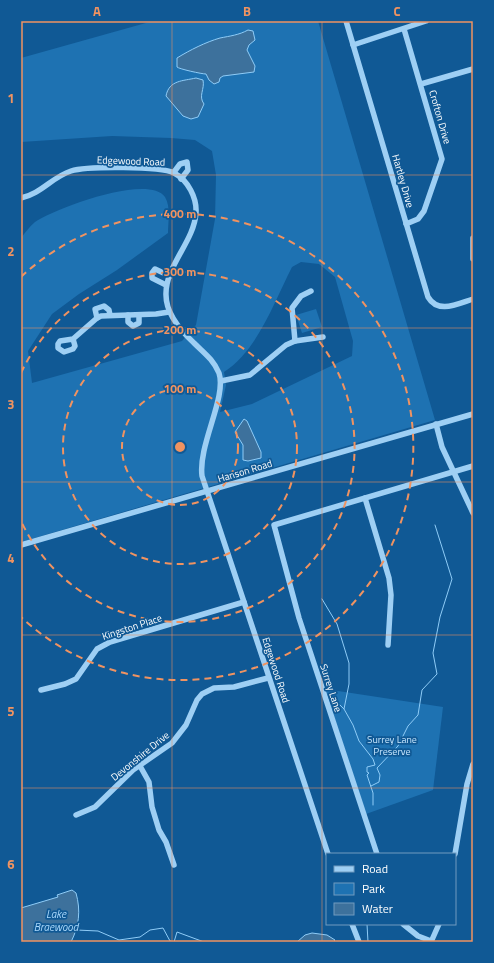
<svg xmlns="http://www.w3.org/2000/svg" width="494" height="963" font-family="'Titillium Web',sans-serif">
<rect width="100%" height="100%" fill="#105995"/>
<!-- green -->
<g fill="#1e72b2" fill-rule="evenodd">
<path d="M153 21H318L435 420 21 542V238C25 233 30 226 35 222 54 209 148 173 165 197 171 207 168 222 168 233L117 270 79 294 52 314 28 351 32 383 182 341 196 325 215 219 216 175 212 151 195 140 171 138 112 136 21 142V58ZM301 262 319 264 335 277 353 341 352 356 252 404 220 412 226 385 224 372C258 350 274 302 292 267Z"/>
<polygon points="316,309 322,327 302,333 296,315"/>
<polygon points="325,689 443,707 433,790 366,814"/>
</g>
<!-- water -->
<g fill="#3d719c" stroke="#8fccf7">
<path d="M248 30 253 31 255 40 249 45 247 50 255 66 254 72 223 76 220 78 219 82 214 84 209 80 206 74C202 74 179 69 177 67V58C190 50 206 42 220 38 230 36 239 35 248 30Z"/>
<path d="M196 78 203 80C205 89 198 96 204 104L198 117 191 119 183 116 166 96C169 80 183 81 196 78Z"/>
<polygon points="244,419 247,421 261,452 261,458 248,461 243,460 243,445 235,432"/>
<path d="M72 890 76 893C81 911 79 926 71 942H21V908L58 897 57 895Z"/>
<polygon points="312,933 327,935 335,940 333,942 297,942 305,935"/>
</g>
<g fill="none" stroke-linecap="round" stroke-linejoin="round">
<!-- stream -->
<g stroke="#8fccf7" stroke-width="1">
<polyline points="322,599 337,624 349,663 349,684 344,709 353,725 359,741 373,759 375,765 367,767 367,772 369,773 367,775 373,793 373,805"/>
<polyline points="336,701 344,709"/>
<polyline points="371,786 379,782 380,775 377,768 398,746 408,726 418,715 422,690 437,674 433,653 440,617 452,579 435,525"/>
<polyline points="367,924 368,942"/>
<polyline points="76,930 98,931 119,940 140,937 150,930 163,928 170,941 174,942 177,932 204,942"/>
</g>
<!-- minor -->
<g stroke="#9ecff4" stroke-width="5.5">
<path d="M346 21 428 297C438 314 457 304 473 299"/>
<polyline points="404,29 442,159 424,211 418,219 406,224"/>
<polyline points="353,45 426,21"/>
<polyline points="421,84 473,69"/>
<polyline points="174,172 180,164 187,162 188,170 181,179"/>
<path d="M21 198C41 194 52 177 71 171 86 166 161 166 174 173 188 180 197 198 196 213 194 242 165 266 166 295 166 313 181 331 194 343 204 353 213 359 219 373 227 397 198 445 202 476L328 854"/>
<polyline points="473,238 473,259"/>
<polyline points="166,285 152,278 152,273 155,269 170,276"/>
<polyline points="128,315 128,322 133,326 139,323 139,315"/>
<polyline points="97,318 95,309 104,306 109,310 110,315"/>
<polyline points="73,339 75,346 73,349 64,352 58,348 58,344 60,341 73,339 97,318 101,316 156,314 169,312"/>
<polyline points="295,341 292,308 301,296 311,291"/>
<polyline points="221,381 250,375 286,345 295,341 323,337"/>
<polyline points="436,424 442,447 473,513"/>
<polyline points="365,498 389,578 391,595 388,645"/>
<polyline points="21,545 473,414"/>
<polyline points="41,690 65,684 76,679 97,649 110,642 244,602"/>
<polyline points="140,766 149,782 152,807 159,830 166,842 174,865"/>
<polyline points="76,815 95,807 133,770 172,743 186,725 197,700 202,694 214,688 234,687 268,678"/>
<polyline points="377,854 299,618 274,525 473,466"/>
<polyline points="455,854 467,784 473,764"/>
<polyline points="352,924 359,942"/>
<polyline points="403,924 418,936 431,941"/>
<polyline points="431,942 439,924"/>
</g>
</g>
<!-- grid -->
<path fill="none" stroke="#f09361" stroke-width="1" stroke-opacity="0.55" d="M172 21V942M322 21V942M21 175H473M21 328H473M21 482H473M21 635H473M21 788H473"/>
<!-- distance rings -->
<g fill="none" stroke="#f09361" stroke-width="2" stroke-dasharray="7 5">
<circle cx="180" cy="447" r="58"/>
<circle cx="180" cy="447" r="117"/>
<path d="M21 373A175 175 0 1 1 21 521"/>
<path d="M21 277A233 233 0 1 1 21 617"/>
</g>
<g text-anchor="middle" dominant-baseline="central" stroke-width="3.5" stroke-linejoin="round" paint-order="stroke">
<!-- street labels -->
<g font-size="10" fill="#fff" stroke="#105995">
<text transform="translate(440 117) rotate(74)">Crofton Drive</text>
<text transform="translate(131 161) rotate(2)">Edgewood Road</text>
<text transform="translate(403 181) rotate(74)">Hartley Drive</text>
<text transform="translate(245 471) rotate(-17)">Hanson Road</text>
<text transform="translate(132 627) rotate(-18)">Kingston Place</text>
<text transform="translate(276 670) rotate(72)">Edgewood Road</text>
<text transform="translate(331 688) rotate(72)">Surrey Lane</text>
<text transform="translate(140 756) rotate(-39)">Devonshire Drive</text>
</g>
<!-- park labels -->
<g font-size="10" fill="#c6e6fe" stroke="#105995">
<text x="392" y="739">Surrey Lane<tspan x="392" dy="12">Preserve</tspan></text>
</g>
<!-- water labels -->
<g font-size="11" font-style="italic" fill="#aad8fb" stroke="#105995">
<text x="56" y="914">Lake<tspan x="56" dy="13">Braewood</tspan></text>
</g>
</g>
<circle cx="180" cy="447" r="6" fill="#f09361" stroke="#105995" stroke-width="2"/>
<g font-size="12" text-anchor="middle" font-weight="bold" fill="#f09361" stroke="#105995" stroke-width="3.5" stroke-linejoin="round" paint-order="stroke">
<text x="180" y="218">400 m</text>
<text x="180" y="276">300 m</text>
<text x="180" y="334">200 m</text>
<text x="180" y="393">100 m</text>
</g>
<!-- border -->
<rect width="494" height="963" fill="none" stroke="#105995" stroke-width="44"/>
<!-- legend -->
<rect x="326" y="853" width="130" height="72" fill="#105995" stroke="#709bbf"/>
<rect x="334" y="866" width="20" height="6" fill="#9ecff4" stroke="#709bbf"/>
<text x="362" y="873" font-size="12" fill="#ffffff">Road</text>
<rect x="334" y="883" width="20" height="12" fill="#1e72b2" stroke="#709bbf"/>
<text x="362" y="893" font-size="12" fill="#ffffff">Park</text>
<rect x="334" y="903" width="20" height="12" fill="#3d719c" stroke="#709bbf"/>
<text x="362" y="913" font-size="12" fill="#ffffff">Water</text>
<rect x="22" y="22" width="450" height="919" fill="none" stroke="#f09361" stroke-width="1.5"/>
<g font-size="13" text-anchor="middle" font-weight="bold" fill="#f09361">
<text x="97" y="16">A</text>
<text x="247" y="16">B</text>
<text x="397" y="16">C</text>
<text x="11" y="103">1</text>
<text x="11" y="256">2</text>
<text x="11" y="409">3</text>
<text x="11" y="563">4</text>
<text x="11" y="716">5</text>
<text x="11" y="869">6</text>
</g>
</svg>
